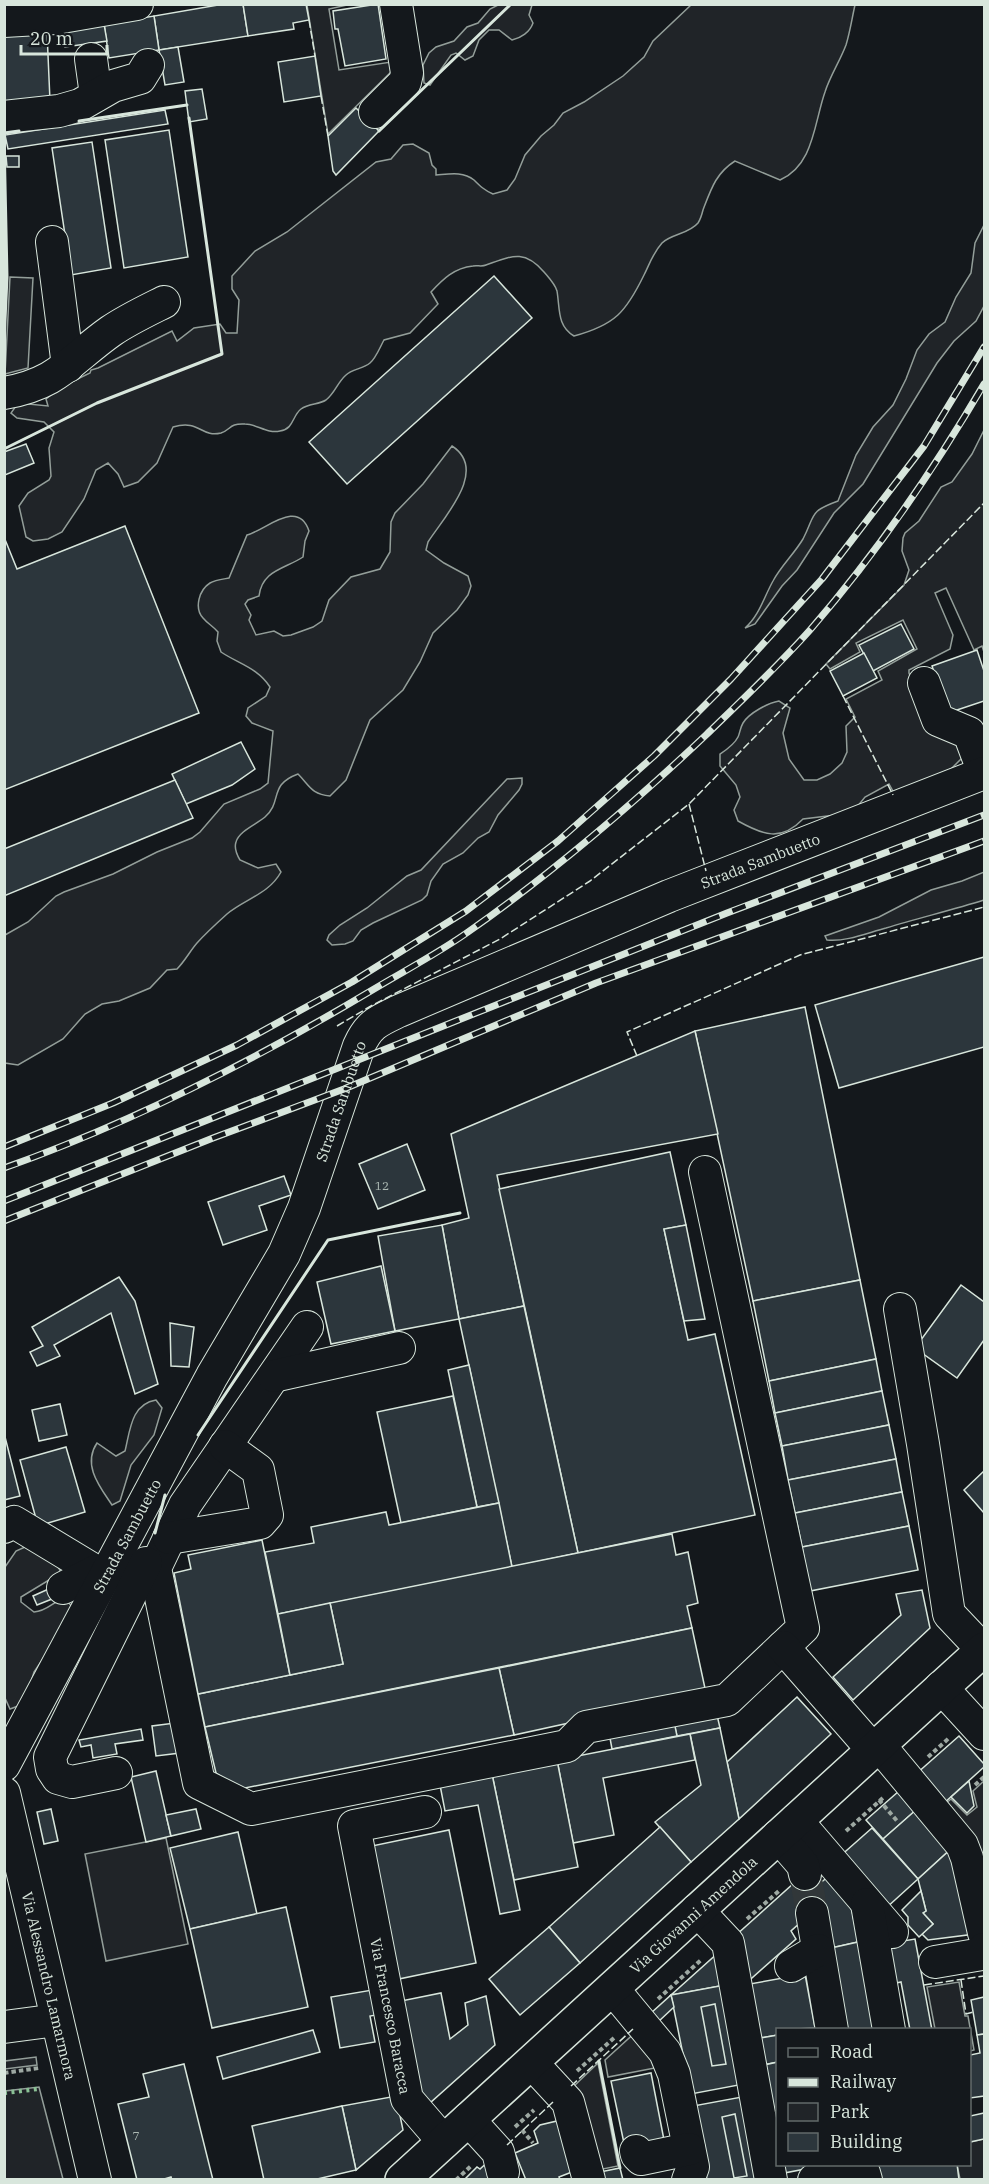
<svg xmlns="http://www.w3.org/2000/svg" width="989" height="2184" font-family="'IBM Plex Serif',serif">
<rect width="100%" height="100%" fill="#14181c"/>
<!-- green -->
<g fill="#202428" stroke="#939e99" stroke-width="1.5">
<polygon points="307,5 347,5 329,9 339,70 391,62 392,71 328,134"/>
<path d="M498 5H532L529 15 533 23C530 32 521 38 512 40L499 30H489L479 40 473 56 465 60 456 53 451 55 430 85 424 83 423 65 429 53 436 47 454 41 467 27 478 23 490 9Z"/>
<path d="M691 5H855C852 18 850 32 846 45 840 61 830 76 825 92 814 123 814 165 780 180L735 161C716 173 711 189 703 210 702 214 700 220 698 223 689 234 671 234 662 243 653 253 650 263 644 275 626 312 615 325 574 336 557 326 560 309 557 291 555 284 549 278 544 272 524 249 512 256 486 265 482 267 477 265 473 266 454 268 443 279 431 292L438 304 410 333 384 340C380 347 376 358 370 363 363 369 352 369 346 375 337 383 335 393 326 400 318 405 309 403 301 409 292 416 294 429 280 431 267 434 257 424 245 424 229 423 231 430 221 433 201 438 200 419 173 427L157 463 138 482 124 487 118 474 108 463 96 470 84 499 62 532 48 539 33 541 26 537 19 506 28 493 49 480 51 476 49 448 54 432 44 422 17 418 11 413 18 403 48 406 46 399 61 387 90 373 91 370 98 368 172 331 177 341 194 328 220 324 226 333H237L239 300 232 289V276L255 251 287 232 376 162 391 159 403 145 413 144 429 153 432 165 436 169V175C449 174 463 171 474 180 480 186 484 190 493 194L507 190 515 179 525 155 541 136 554 125 563 113 584 102 623 76 644 57 653 41Z"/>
<path d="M984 225V306L976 321 954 341 937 363 863 484 834 513 797 570 782 586 755 624 745 628C759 616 764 597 773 581 781 566 794 554 803 539 816 514 808 512 838 501L856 455 873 427 893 405 906 379 917 350 929 334 945 322 956 297 971 273 975 243Z"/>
<polygon points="10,277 33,278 28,368 5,374"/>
<path d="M984 430V652L982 646 974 650 946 588 935 593 953 635 950 649 909 670V673L929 720 957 736 963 757 951 769 894 793 889 784 865 797 857 807 844 814 803 819C781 842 763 835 738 821L734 810 740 797 736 785 720 766V754C726 750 734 745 738 737 740 733 740 728 743 723 749 713 768 703 779 701L790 708 783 733 789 759 804 780H817L830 774 842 763 847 752 846 726 855 717 846 699 882 680 878 671 917 649 903 620 856 643 860 652 830 669 826 664 904 585 909 570 902 551 903 538 905 533 919 521 941 487 952 482 972 454Z"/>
<path d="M452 446C489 470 444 517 428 542L426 550 444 563 468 576 471 586 468 595 457 610 433 633 420 662 403 690 370 720 346 780 330 796C311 794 310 786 298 774 268 785 283 801 265 817 257 824 239 831 236 842 234 848 237 855 240 860L258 868 276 864 281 872C269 894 245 899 227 914 217 923 206 933 197 943 190 951 185 961 177 969L167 970 150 988 119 1001 102 1004 85 1014 63 1039 18 1065 5 1063V935L28 922 56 896 64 892 113 874 157 852 192 838 200 832 224 804 260 789 268 783 273 731 252 723 246 716 248 708 266 696 270 687C258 668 239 664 221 652L217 641 218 632C213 626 208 624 203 618 194 608 199 590 210 583 215 580 224 579 229 578L247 535C266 530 298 498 309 531L305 541 303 557C285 569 262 570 259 596L248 600 245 604 251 615 249 620 256 635 274 631 283 636 291 635 313 627 322 621 329 600 351 577 380 569 390 552 391 522 395 513 423 484Z"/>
<polygon points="522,778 522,784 519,790 498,815 489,832 478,838 463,853 443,864 431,881 427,895 422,900 373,923 361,930 353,941 345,944 332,945 327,940 329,935 340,925 367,908 407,876 421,870 507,779"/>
<path d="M984 872V900C952 910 919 918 886 928 867 933 846 942 827 940L825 936 879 917 931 890 962 881Z"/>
<path d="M156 1400 162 1408 154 1435 131 1465 120 1501 112 1505C100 1487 82 1465 97 1443L116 1456 125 1451C130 1431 131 1404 156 1400Z"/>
<path d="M25 1547C41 1546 52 1557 60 1570L59 1574 21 1597V1602L34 1612C48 1611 53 1601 65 1598L73 1608 51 1647 34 1672 27 1695 18 1706 10 1709 5 1698V1567L16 1551Z"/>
<polygon points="984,1781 984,1874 944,1805 951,1799 967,1815 977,1807 973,1791"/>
<polygon points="166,1838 188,1944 106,1961 85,1854"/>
<polygon points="959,1982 965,2016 968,2016 974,2050 970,2051 970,2030 935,2029 927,1987"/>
<polygon points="639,2029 660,2067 608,2077 605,2060"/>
<polygon points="36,2057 37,2065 5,2069 5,2061"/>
<polygon points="598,2063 618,2166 598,2170 573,2087"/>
<polygon points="39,2087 63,2179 5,2179 5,2091"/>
<polygon points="984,2139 984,2179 960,2179 957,2165 970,2164 970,2142"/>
</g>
<!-- building -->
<g fill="#2c363c" stroke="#d8e6dc" stroke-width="1.5">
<polygon points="243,4 248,36 159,50 154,16 224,4"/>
<polygon points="243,4 306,4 309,20 293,23 294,29 248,36"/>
<polygon points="378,4 386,59 345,66 338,29 335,29 333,11"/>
<polygon points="154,16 159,50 109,58 104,24"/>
<polygon points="104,24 107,41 65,47 62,31"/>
<polygon points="47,32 50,101 4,103 4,33"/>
<polygon points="178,47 184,82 165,85 159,50"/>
<polygon points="315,56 321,96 284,102 278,62"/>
<polygon points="202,89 207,119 189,122 185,91"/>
<polygon points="356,108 379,131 336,175 333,171 328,136"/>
<polygon points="165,110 168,124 8,149 5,135"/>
<polygon points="169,130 188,257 124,268 105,140"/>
<polygon points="92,142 111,268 71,275 52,148"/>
<polygon points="6,156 19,156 19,167 7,167"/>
<polygon points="494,276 532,318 347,484 309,442"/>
<polygon points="26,444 34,463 5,475 4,452"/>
<polygon points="125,526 199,713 4,790 4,537 17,569"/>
<polygon points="901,624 914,649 873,671 859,645"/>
<polygon points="977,650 984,671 984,701 948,713 932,666"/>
<polygon points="864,653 877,678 843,696 830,671"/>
<polygon points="241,742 255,769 232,785 186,804 172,774"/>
<polygon points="175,780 193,818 4,896 4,849"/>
<polygon points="984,957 984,1047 839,1088 815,1005"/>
<polygon points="805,1007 860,1280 753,1301 695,1031"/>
<polygon points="695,1031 718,1134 497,1175 524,1306 459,1319 442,1225 469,1218 451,1134"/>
<polygon points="407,1144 425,1190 378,1209 359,1164"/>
<polygon points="670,1152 686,1225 664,1229 688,1340 715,1334 755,1515 578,1553 499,1189"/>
<polygon points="284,1176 291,1195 259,1206 267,1230 223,1245 208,1202"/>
<polygon points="442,1225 459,1319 395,1331 378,1236"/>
<polygon points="686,1225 705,1319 684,1321 664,1229"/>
<polygon points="381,1266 395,1331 331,1344 317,1282"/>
<polygon points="119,1277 135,1301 158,1384 135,1394 111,1313 54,1345 60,1356 37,1366 30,1352 43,1346 32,1327"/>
<polygon points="860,1280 876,1359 769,1381 753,1301"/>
<polygon points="961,1285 984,1302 984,1340 957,1378 915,1348"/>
<polygon points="524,1306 578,1553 512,1567 459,1319"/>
<polygon points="170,1323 194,1327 189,1367 171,1366"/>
<polygon points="876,1359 882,1391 775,1413 769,1381"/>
<polygon points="469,1365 499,1503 477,1507 448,1370"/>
<polygon points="882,1391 889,1425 782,1446 775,1413"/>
<polygon points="453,1396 477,1507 401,1523 377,1412"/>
<polygon points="60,1404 67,1435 39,1441 32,1410"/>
<polygon points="889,1425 896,1459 788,1480 782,1446"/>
<polygon points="4,1433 20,1496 4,1500"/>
<polygon points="66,1447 85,1512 38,1526 20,1460"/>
<polygon points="896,1459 902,1492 795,1513 788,1480"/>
<polygon points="984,1471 984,1513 964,1490"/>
<polygon points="902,1492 909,1526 802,1547 795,1513"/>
<polygon points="499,1503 512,1567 278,1614 265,1552 314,1543 311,1527 386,1512 389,1525"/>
<polygon points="909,1526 918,1570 810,1591 802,1547"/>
<polygon points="672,1534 676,1555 688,1552 698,1603 687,1606 692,1628 205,1727 198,1694 343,1664 330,1603"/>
<polygon points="262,1540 290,1675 198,1694 174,1573 191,1569 188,1555"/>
<polygon points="53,1587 57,1597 37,1605 33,1596"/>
<polygon points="922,1590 930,1628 853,1700 833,1677 901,1615 896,1594"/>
<polygon points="330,1603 343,1664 290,1675 278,1614"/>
<polygon points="692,1628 706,1693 514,1735 499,1668"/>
<polygon points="499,1668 514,1735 240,1789 216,1773 205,1727"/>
<polygon points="797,1697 831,1734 739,1819 727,1762"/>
<polygon points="717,1715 720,1728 677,1736 674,1724"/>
<polygon points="175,1723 180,1753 156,1756 152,1726"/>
<polygon points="675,1726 677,1736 612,1749 610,1738"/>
<polygon points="720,1728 739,1819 691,1862 655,1822 701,1785 690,1734"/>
<polygon points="141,1729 143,1740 115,1744 117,1754 93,1758 91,1745 81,1747 79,1740"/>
<polygon points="690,1734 695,1760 603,1778 614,1835 573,1843 557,1760"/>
<polygon points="959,1736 984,1764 984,1767 943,1804 916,1774"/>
<polygon points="557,1760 578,1867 514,1880 492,1774"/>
<polygon points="156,1771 171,1836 146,1842 131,1777"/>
<polygon points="492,1774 520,1910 500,1914 478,1805 445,1811 440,1785"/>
<polygon points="969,1781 974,1806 967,1813 951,1797"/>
<polygon points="899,1791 916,1810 883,1839 866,1820"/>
<polygon points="51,1809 58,1841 44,1844 37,1812"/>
<polygon points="196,1809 201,1829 171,1836 166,1815"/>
<polygon points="917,1809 952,1848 918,1879 883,1839"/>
<polygon points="660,1827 691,1862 580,1963 549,1927"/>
<polygon points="872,1828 918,1879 885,1909 838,1858"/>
<polygon points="449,1830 476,1963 394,1980 367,1847"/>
<polygon points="238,1832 257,1914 190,1929 170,1848"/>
<polygon points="952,1848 975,1934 928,1940 922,1934 933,1924 923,1913 926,1911 918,1879"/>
<polygon points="814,1865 821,1904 791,1931 796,1939 744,1985 735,1936"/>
<polygon points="830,1875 850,1900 858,1942 831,1948 818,1885"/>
<polygon points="921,1891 926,1911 923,1913 933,1924 919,1937 908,1925 908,1917 902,1910"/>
<polygon points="286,1907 308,2007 212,2028 190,1929"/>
<polygon points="549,1927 580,1963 520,2015 489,1979"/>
<polygon points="915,1939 932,2030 910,2030 901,1982 892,1984 885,1944"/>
<polygon points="858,1942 874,2030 846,2030 831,1948"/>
<polygon points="719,1952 725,1985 671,1995"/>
<polygon points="805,1974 815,2028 778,2030 778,2035 754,2039 744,1985"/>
<polygon points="725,1985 744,2084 691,2094 671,1995"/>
<polygon points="378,1989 382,2014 370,2016 375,2042 340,2048 331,1997"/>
<polygon points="441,1993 450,2039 468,2025 465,2003 486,1996 495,2045 431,2102 414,2094 396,2002"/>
<polygon points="671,1995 674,2007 658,2022 651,2013"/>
<polygon points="984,1997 984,2034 977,2035 971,2000"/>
<polygon points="715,2004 726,2064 712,2066 701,2007"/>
<polygon points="313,2030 320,2052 223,2079 217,2057"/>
<polygon points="984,2034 984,2096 970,2098 970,2055 980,2053 977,2035"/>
<polygon points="778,2035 778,2062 759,2066 754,2039"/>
<polygon points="778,2062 778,2110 767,2112 759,2066"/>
<polygon points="184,2064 213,2180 172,2180 171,2177 161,2180 137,2180 118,2104 149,2097 143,2074"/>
<polygon points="651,2073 664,2140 625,2148 611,2081"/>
<polygon points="396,2096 403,2130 356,2170 342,2106"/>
<polygon points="747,2096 763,2180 707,2180 693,2106"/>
<polygon points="342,2106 356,2170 313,2180 264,2180 252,2126"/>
<polygon points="984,2113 984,2139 970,2142 970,2116"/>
<polygon points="735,2114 747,2176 734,2178 722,2117"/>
<polygon points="557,2121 577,2170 559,2177 560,2180 526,2180 515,2153 538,2143 534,2131 540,2125"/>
<polygon points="778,2126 778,2164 831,2164 779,2174 770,2128"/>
<polygon points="492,2158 510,2180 464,2180 477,2167 480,2169"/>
<polygon points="872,2164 957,2164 959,2180 875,2180"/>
<polygon points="620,2168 623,2180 597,2180 595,2173"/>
</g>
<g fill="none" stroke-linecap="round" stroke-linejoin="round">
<!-- minor-tunnel -->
<polyline stroke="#313739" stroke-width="32" stroke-dasharray="32 16" stroke-linecap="butt" points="805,1874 812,1913"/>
<!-- minor casing -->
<g stroke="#d8e6dc" stroke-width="34">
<g id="minor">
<polyline points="4,21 56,18 137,4"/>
<polyline points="91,59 96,95"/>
<polyline points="375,112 405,82 407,73 396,4"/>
<polyline points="4,117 59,111 80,105 113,86 140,78 148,65"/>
<polyline points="52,242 68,366"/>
<path d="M4 393C58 384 70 360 111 331 127 320 146 311 164 302"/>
<polyline points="924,683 938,720 969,733 984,773"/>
<polyline points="900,1309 923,1444 949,1614 983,1650"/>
<polyline points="307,1327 185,1505 155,1568 199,1783 251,1809 567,1746 586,1727 727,1700 803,1628 705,1172"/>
<polyline points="274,1376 399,1348"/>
<polyline points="4,1527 14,1522 105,1577"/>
<polyline points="169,1538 260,1523 267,1515 258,1470 225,1446"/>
<polyline points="63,1588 96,1571"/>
<polyline points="783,1647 873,1750"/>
<polyline points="941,1687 984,1734"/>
<polyline points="879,1745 962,1845 967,1858 984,1933"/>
<path id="s1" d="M4 1765 212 1376 284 1254 304 1208 359 1046C369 1024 378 1021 399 1011L669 896 984 773"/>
<polyline points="116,1773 72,1782 58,1778 52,1769 50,1757 146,1563"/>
<path id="s2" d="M4 1793 95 2180"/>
<path id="s3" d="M425 1812 354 1826 407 2099 444 2142"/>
<polyline points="796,1820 892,1932"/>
<polyline points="778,1836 803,1865 805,1874"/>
<polyline points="867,1904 889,2030"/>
<polyline points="697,1910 728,1943 771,2180"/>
<polyline points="812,1913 832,2030"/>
<polyline points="935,1962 982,1954 984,1949"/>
<polyline points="791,1966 818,1950"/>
<polyline points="612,1988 665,2052 674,2074 693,2167 688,2180"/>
<polyline points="4,2027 57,2020"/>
<polyline points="531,2062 568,2102 589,2180"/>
<polyline points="468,2119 498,2152 503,2172"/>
<polyline points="636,2151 637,2155 641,2159 689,2149"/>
<polyline points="814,2180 861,2171 864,2173 866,2180"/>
</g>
</g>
<!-- major casing -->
<g stroke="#d8e6dc" stroke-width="36">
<g id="major">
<path id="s4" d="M402 2180 984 1649"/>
</g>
</g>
<!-- path -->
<g stroke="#9da8a2" stroke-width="4" stroke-dasharray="4.5 3" stroke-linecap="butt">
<polyline points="928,1757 949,1738"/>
<polyline points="975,1785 984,1777"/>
<polyline points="879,1800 898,1822"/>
<polyline points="846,1831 885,1796"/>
<polyline points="747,1919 780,1890"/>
<polyline points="658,1999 701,1960"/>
<polyline points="577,2071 614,2038"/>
<polyline points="4,2073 39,2068"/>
<polyline points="515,2127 534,2110"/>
<polyline points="522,2130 533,2143"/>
<polyline points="456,2180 471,2166"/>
</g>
<!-- minor -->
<use href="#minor" stroke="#14181c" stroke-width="32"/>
<!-- major -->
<use href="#major" stroke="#14181c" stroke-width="33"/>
<!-- rail casing -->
<g stroke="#d8e6dc" stroke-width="7">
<g id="rail">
<polyline points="4,1147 113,1103 237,1045 352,982 466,911 558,841 654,756 731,679 822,579 924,446 984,347"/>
<path d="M4 1168C131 1123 253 1061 369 992 402 972 437 954 468 932 552 873 631 806 706 735 741 701 777 667 810 630 876 554 933 471 984 384"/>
<polyline points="4,1201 727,913 984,815"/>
<polyline points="4,1221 213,1138 344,1089 596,983 984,841"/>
</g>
</g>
<!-- rail -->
<use href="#rail" stroke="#14181c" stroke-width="4.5" stroke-dasharray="14" stroke-linecap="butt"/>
<!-- hedge -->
<polyline stroke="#8ac095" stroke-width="4.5" stroke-dasharray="3 4.5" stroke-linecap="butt" points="4,2093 37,2089"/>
<!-- fence -->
<g stroke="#d8e6dc" stroke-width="1.5" stroke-dasharray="8 3" stroke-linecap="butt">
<polyline points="309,20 315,56"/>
<polyline points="321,96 328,136"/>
<polyline points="843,696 893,795"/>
<polyline points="689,804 706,871"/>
<polyline points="337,1026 371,1006 500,939 590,881 689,804 984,503"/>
<polyline points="637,1056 627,1032 800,955 984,907"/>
<polyline points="961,1980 966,2014 973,2012"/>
<polyline points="924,1985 984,1976"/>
<polyline points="571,2086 633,2029"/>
<polyline points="507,2145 553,2102"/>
</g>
<!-- wall -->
<g stroke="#d8e6dc" stroke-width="3">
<polyline points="79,121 187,105"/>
<polyline points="379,131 511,4"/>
<polyline points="4,133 19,131"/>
<polyline points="4,138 7,277 4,341"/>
<polyline points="4,449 97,403 222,354 189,118"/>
<polyline points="198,1435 328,1240 460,1213"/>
<polyline points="155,1533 165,1495"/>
<polyline points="599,2061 620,2168"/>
</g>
</g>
<g text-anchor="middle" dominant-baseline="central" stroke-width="4.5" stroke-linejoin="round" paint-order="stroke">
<!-- number labels -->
<g font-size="12" fill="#adbab4">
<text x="382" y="1185">12</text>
<text x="136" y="2135">7</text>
</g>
<!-- street labels -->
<g font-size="15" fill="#d8e6dc" stroke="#14181c">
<text stroke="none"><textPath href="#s1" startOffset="1250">Strada Sambuetto</textPath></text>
<text stroke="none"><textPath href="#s1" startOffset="746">Strada Sambuetto</textPath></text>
<text stroke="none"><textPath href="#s1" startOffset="260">Strada Sambuetto</textPath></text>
<text stroke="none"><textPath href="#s4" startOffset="394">Via Giovanni Amendola</textPath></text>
<text stroke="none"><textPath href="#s2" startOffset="198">Via Alessandro Lamarmora</textPath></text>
<text stroke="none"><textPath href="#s3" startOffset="266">Via Francesco Baracca</textPath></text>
</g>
</g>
<!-- border -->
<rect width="989" height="2184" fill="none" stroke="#d8e6dc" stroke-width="12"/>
<!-- legend -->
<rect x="776" y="2028" width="195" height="138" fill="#14181c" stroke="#626a69" stroke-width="1.5"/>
<rect x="788" y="2048" width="30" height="9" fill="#14181c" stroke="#626a69" stroke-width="1.5"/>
<text x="830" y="2058" font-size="18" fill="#d8e6dc">Road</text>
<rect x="788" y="2078" width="30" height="9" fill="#d8e6dc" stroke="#626a69" stroke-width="1.5"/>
<text x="830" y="2088" font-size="18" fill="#d8e6dc">Railway</text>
<rect x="788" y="2103" width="30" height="18" fill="#202428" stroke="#626a69" stroke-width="1.5"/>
<text x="830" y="2118" font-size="18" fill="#d8e6dc">Park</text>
<rect x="788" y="2133" width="30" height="18" fill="#2c363c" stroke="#626a69" stroke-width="1.5"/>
<text x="830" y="2148" font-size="18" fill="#d8e6dc">Building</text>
<!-- scale -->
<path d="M21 45v9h86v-9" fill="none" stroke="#d8e6dc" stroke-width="3"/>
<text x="30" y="45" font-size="18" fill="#d8e6dc" stroke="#14181c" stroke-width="4.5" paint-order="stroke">20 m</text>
</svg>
